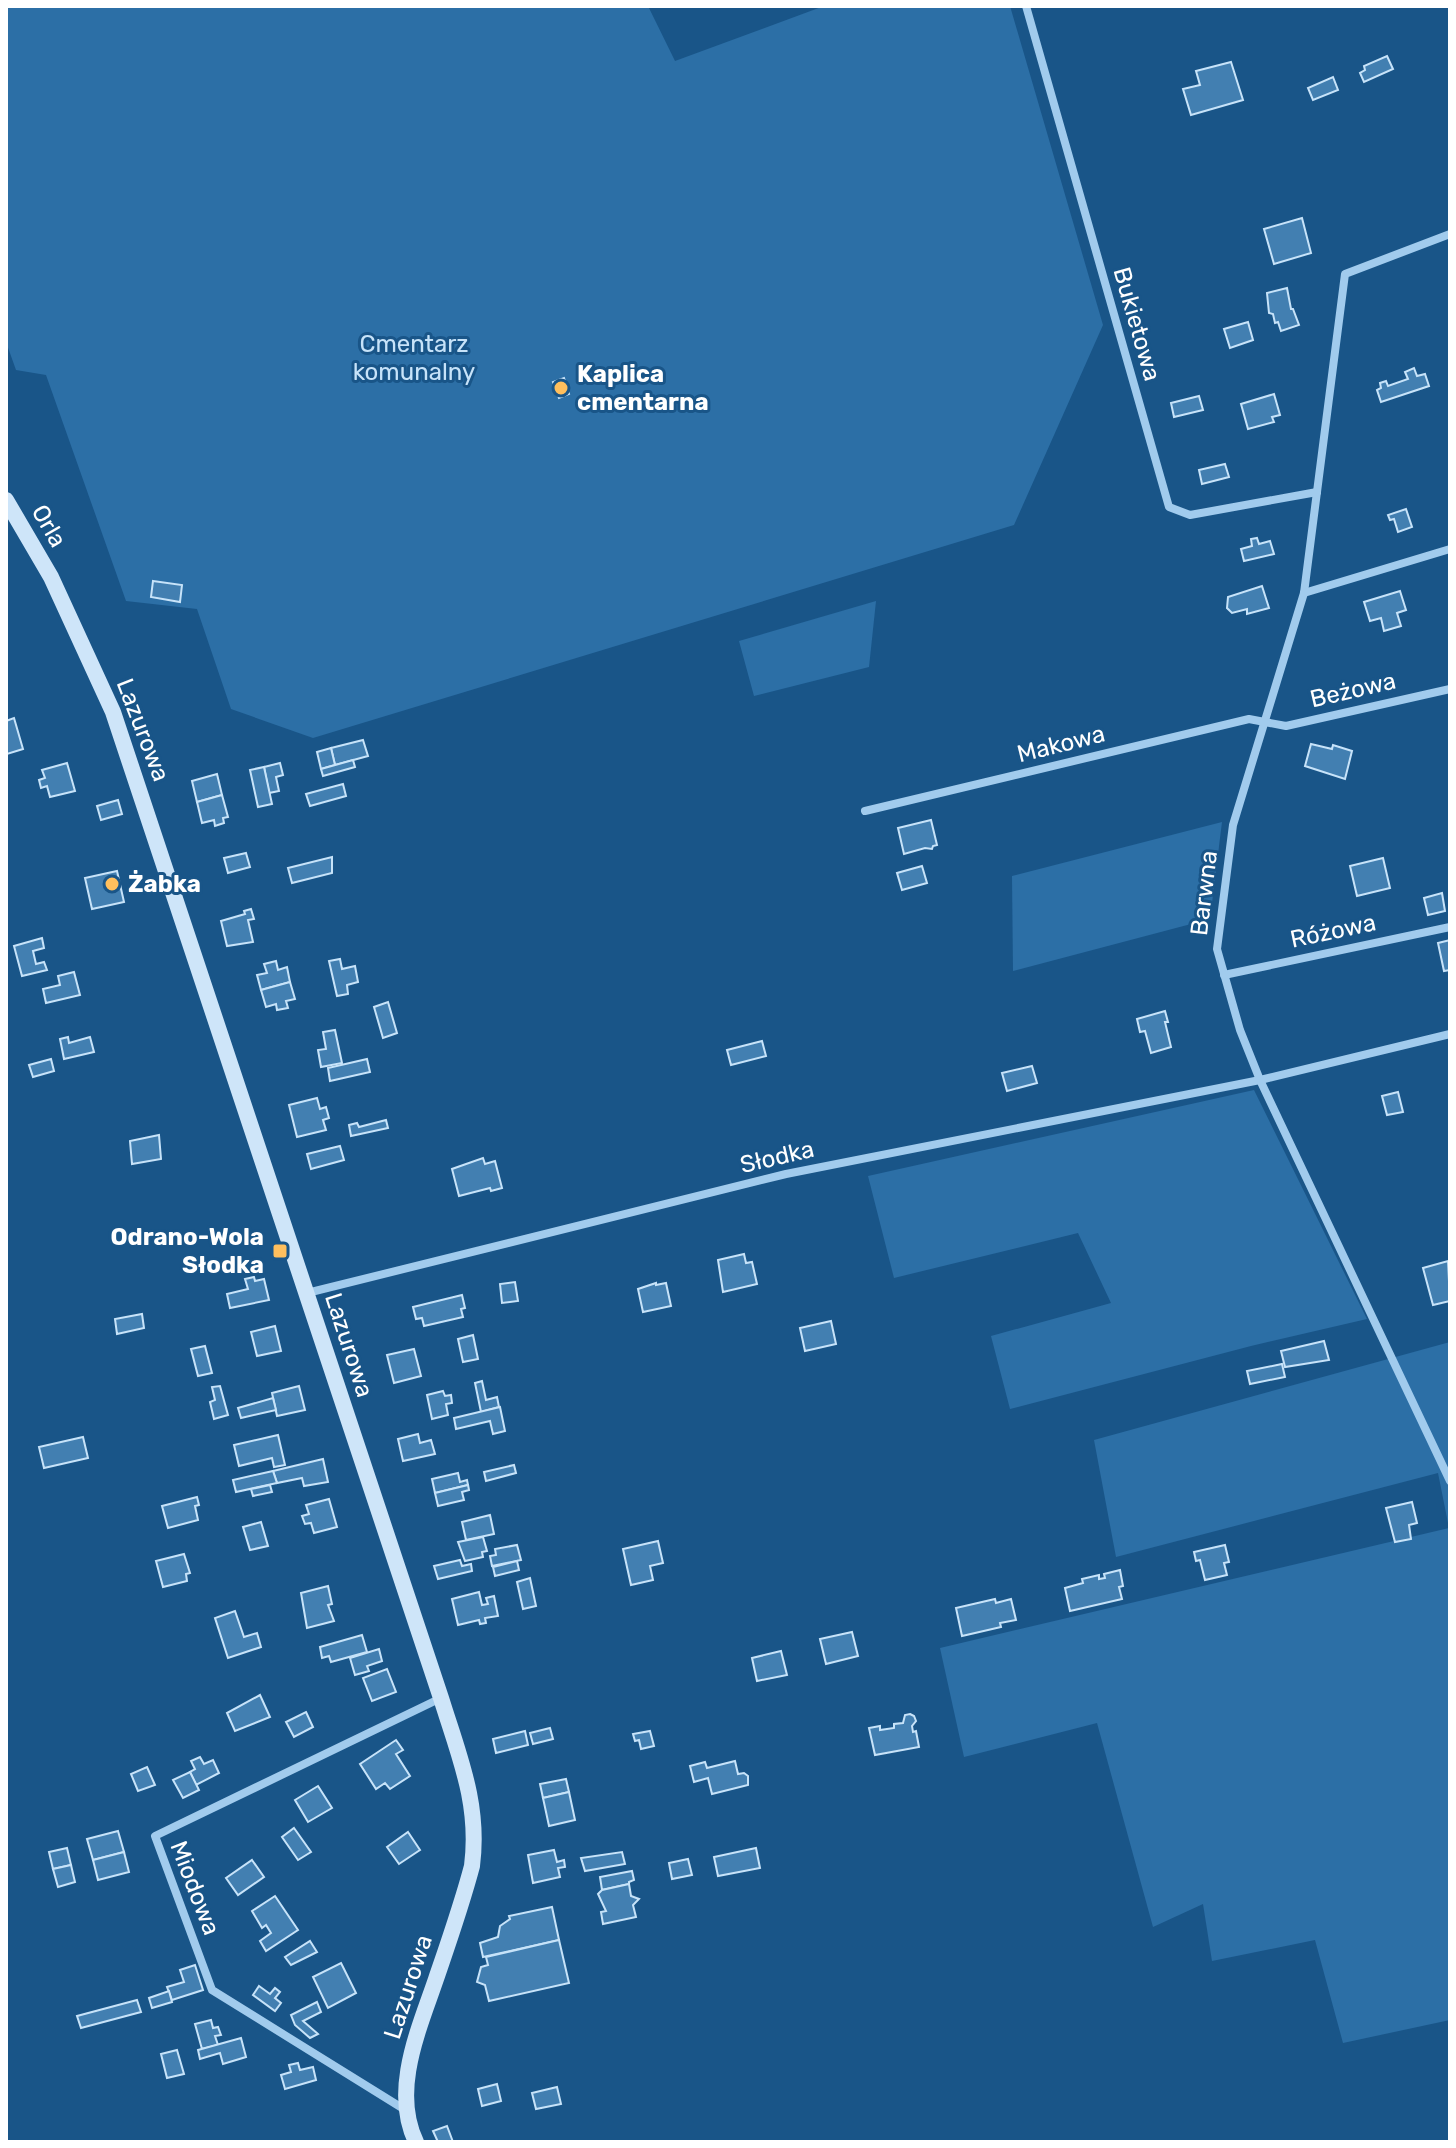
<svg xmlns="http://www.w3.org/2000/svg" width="1456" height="2148" font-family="Rubik,sans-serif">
<rect width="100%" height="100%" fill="#195588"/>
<!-- green -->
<g fill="#2c6fa6">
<polygon points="6,6 648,6 675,61 824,6 1010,6 1103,325 1014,525 313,738 231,709 197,609 126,601 46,375 16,370 6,342"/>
<polygon points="876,601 869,667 754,696 739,641"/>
<polygon points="1222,822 1210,919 1013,971 1012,876"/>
<polygon points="1254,1090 1367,1319 1251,1346 1010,1409 991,1336 1111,1303 1078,1233 894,1278 868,1176"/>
<polygon points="1450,1342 1450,2020 1343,2043 1315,1940 1212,1961 1203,1904 1153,1927 1097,1723 964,1757 940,1648 1449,1528 1438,1473 1116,1557 1094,1440"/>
</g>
<!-- building -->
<g fill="#427fb1" stroke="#c7e3f9" stroke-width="2">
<polygon points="1387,56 1393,69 1364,82 1360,73 1365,70 1364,66"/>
<polygon points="1231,62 1243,100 1191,115 1183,89 1200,85 1196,71"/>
<polygon points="1333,77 1338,90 1313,100 1308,88"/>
<polygon points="1302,218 1311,253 1274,264 1264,229"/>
<polygon points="1287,288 1291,309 1293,309 1299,325 1281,331 1278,322 1275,323 1273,314 1269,313 1267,293"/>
<polygon points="1248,322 1253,340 1230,348 1224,329"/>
<polygon points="1414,368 1417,376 1425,374 1429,386 1381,402 1377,390 1381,388 1380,383 1386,381 1388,386 1408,379 1405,372"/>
<polygon points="564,378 569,394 559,398 553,382"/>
<polygon points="1274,394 1280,415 1272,417 1274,422 1248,429 1241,404"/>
<polygon points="1199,396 1203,410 1174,417 1171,403"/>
<polygon points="1225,464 1229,477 1202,484 1199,470"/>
<polygon points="1406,509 1412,527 1398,532 1394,519 1390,520 1388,515"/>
<polygon points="1257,538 1259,544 1270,541 1274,554 1244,561 1241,549 1252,546 1251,539"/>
<polygon points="153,581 182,585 180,602 151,597"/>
<polygon points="1262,586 1269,608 1247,614 1247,609 1232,613 1227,608 1228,597"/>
<polygon points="1400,591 1406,610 1397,613 1401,626 1384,631 1381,618 1370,621 1364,602"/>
<polygon points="14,718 23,749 7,754 6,721"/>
<polygon points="363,740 368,756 335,765 331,748"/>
<polygon points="1311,744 1332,749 1333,745 1352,751 1345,779 1305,766"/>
<polygon points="331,748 335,765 321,769 317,752"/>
<polygon points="353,760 355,767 323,776 321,769"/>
<polygon points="67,763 75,791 50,797 47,786 41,788 39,780 45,778 42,770"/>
<polygon points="280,763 283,775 276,777 279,791 269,793 264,767"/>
<polygon points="264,767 272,804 258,807 250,770"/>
<polygon points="217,774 222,795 197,802 192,781"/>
<polygon points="343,784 346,796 310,806 306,794"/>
<polygon points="222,795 228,817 223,818 224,823 215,826 214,820 202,823 197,802"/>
<polygon points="118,800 122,814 101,820 97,806"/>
<polygon points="931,820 937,845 933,846 932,849 925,848 904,854 898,828"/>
<polygon points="246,853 250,867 228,873 224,858"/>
<polygon points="332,857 332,873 292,883 288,868"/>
<polygon points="1383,858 1390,888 1357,896 1350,866"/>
<polygon points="922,866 927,883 902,890 897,873"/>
<polygon points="117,871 124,902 92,909 85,878"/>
<polygon points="1442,893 1445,911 1428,915 1424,898"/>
<polygon points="251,909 254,919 248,920 253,942 227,946 221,921 245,914 244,911"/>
<polygon points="42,938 44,948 33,951 36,964 44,962 47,970 22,976 14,946"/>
<polygon points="1450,940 1450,970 1444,971 1438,943"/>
<polygon points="340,959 342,969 355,966 358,982 347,985 348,994 337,996 329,961"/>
<polygon points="276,961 278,970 287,967 290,982 261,990 257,975 267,973 264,964"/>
<polygon points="74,972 80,995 46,1003 43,989 60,985 58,976"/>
<polygon points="290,982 295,999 286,1001 288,1008 277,1010 276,1004 266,1007 261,990"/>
<polygon points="388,1002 397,1033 383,1038 374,1007"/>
<polygon points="1165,1011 1168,1022 1165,1022 1171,1047 1151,1053 1145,1031 1140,1032 1137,1019"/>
<polygon points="335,1030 342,1063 321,1067 318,1050 326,1049 323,1032"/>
<polygon points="68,1037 69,1043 90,1037 94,1052 64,1059 60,1039"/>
<polygon points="762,1041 766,1056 731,1065 727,1050"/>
<polygon points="51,1059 54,1071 33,1077 29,1065"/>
<polygon points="367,1059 370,1072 330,1081 328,1068"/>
<polygon points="1032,1066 1037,1083 1007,1091 1002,1073"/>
<polygon points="1398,1092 1403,1112 1387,1115 1382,1096"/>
<polygon points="317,1098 320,1109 326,1107 329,1118 323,1120 326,1130 297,1137 289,1105"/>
<polygon points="386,1120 388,1128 351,1136 349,1125 357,1123 359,1127"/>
<polygon points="159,1135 161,1159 132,1164 130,1141"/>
<polygon points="340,1146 344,1160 311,1169 307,1154"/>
<polygon points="483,1158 485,1164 495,1161 502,1188 491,1191 490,1188 459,1196 452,1169"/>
<polygon points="744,1254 746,1263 752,1262 757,1284 723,1292 718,1260"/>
<polygon points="1448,1261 1450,1301 1433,1305 1423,1268"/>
<polygon points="254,1277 255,1281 264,1279 269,1300 230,1308 227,1294 248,1289 245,1279"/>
<polygon points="515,1282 518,1301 502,1303 500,1284"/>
<polygon points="656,1283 656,1285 666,1283 671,1306 643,1312 638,1289"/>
<polygon points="462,1295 465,1308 461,1309 463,1317 424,1326 422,1318 416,1319 413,1307"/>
<polygon points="142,1314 144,1328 117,1334 115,1319"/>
<polygon points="831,1321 836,1344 805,1351 800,1328"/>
<polygon points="275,1326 281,1351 257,1356 251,1332"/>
<polygon points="473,1335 478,1359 463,1362 458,1339"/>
<polygon points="1324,1341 1329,1360 1285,1367 1281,1351"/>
<polygon points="205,1346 212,1373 198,1376 191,1349"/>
<polygon points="414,1349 421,1376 394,1383 387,1355"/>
<polygon points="1282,1364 1285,1377 1250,1384 1247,1371"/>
<polygon points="482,1381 486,1400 497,1397 499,1407 481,1412 475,1383"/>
<polygon points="220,1386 228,1415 214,1419 210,1402 215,1400 212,1387"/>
<polygon points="299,1386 305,1410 277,1416 272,1393"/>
<polygon points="443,1391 445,1396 451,1395 452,1403 446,1404 448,1415 432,1419 427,1395"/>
<polygon points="273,1398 276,1410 241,1418 238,1408"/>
<polygon points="500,1407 505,1431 493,1434 490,1421 456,1429 454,1418"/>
<polygon points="418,1434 420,1443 431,1440 435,1454 403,1461 398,1439"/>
<polygon points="278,1435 285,1465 274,1467 272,1458 239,1466 234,1445"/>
<polygon points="83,1437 88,1458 44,1468 39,1447"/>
<polygon points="323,1459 328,1482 304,1486 302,1478 277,1483 273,1471"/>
<polygon points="514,1465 516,1473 486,1481 484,1472"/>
<polygon points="273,1471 277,1483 236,1492 233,1480"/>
<polygon points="458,1473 460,1482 467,1480 468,1485 435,1493 432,1479"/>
<polygon points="270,1485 272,1492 253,1496 251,1489"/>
<polygon points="468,1485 469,1490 462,1492 464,1500 438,1506 435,1493"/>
<polygon points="197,1497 199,1505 195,1506 198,1520 168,1528 162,1506"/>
<polygon points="329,1499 337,1527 314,1533 311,1523 305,1524 302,1516 309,1514 306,1505"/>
<polygon points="1412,1502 1417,1523 1409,1525 1411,1539 1395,1542 1386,1508"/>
<polygon points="490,1515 494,1534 466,1540 462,1522"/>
<polygon points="261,1522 268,1546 250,1550 243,1527"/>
<polygon points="483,1537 487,1551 482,1552 483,1557 465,1561 458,1542"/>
<polygon points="658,1541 663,1563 650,1566 653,1580 631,1585 623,1549"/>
<polygon points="517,1545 521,1560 492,1566 490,1556 496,1555 495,1549"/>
<polygon points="1225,1545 1229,1562 1224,1563 1227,1575 1205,1580 1200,1560 1196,1561 1194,1552"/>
<polygon points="184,1554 190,1573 186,1574 187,1581 163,1587 156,1561"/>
<polygon points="460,1560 462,1566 471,1564 472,1571 438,1579 434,1566"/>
<polygon points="517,1561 519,1570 495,1576 493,1567"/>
<polygon points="1120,1570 1123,1586 1119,1587 1122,1599 1070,1611 1065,1588 1083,1583 1082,1579 1099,1575 1099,1579 1105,1578 1104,1574"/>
<polygon points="530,1578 536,1606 523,1609 517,1582"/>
<polygon points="328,1586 332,1604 328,1605 334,1621 307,1628 301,1593"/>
<polygon points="479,1592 482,1605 488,1604 486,1598 494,1596 498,1616 485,1618 486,1623 480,1624 479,1620 458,1625 452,1599"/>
<polygon points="995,1599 996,1603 1011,1599 1016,1620 1000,1623 1001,1627 962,1636 956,1608"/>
<polygon points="235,1611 244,1637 257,1633 261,1647 228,1658 215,1618"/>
<polygon points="852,1632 858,1656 826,1664 820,1639"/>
<polygon points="362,1635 367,1652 331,1662 329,1656 322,1658 320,1647"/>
<polygon points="379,1649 382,1661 367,1666 369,1671 355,1675 350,1658"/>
<polygon points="781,1651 787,1675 757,1681 752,1658"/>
<polygon points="387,1669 396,1692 372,1701 363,1678"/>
<polygon points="260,1695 270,1717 235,1731 227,1713"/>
<polygon points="306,1712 313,1727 294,1737 286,1722"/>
<polygon points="910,1714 914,1716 916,1721 912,1726 913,1732 916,1731 919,1747 875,1755 869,1728 880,1726 880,1730 894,1728 894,1724 903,1723 905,1715"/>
<polygon points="550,1728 553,1739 533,1744 530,1733"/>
<polygon points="525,1731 528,1745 496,1753 493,1739"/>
<polygon points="650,1731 654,1746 641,1749 639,1740 635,1741 633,1734"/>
<polygon points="396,1740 403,1750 396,1754 410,1776 390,1789 385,1783 376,1789 360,1764"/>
<polygon points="200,1757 204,1764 213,1760 219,1773 196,1785 190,1772 195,1769 191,1761"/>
<polygon points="735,1761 738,1774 744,1773 748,1776 748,1785 712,1794 708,1778 694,1782 690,1766 705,1762 707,1768"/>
<polygon points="147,1767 155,1785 138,1791 131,1774"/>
<polygon points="190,1772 199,1790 183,1798 173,1780"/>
<polygon points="566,1779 569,1792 543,1798 540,1784"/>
<polygon points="318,1786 332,1808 308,1822 295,1800"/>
<polygon points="569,1792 575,1820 549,1826 543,1798"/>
<polygon points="294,1828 311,1852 298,1860 282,1837"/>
<polygon points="118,1831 124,1852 93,1860 87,1839"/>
<polygon points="408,1832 420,1850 399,1864 387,1847"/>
<polygon points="67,1848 71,1865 53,1869 49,1852"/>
<polygon points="756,1848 760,1868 718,1876 714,1857"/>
<polygon points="554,1850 557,1862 564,1860 565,1867 558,1868 560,1877 533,1883 528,1855"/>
<polygon points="124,1852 129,1872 98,1880 93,1860"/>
<polygon points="622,1852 625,1864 585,1871 581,1858"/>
<polygon points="688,1859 692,1875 672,1879 669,1863"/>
<polygon points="252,1860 264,1877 238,1895 226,1878"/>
<polygon points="71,1865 75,1882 58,1887 53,1869"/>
<polygon points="632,1871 634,1880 629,1882 629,1884 602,1890 600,1877"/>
<polygon points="629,1884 631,1896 639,1899 633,1905 636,1917 603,1924 601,1912 606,1911 598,1894 602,1890"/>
<polygon points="275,1896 298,1930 266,1951 260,1941 271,1933 266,1925 262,1928 252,1911"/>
<polygon points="552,1907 559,1940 483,1957 480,1943 498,1937 500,1926 510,1919 509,1916"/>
<polygon points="559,1940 569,1983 489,2001 485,1985 477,1982 481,1967 488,1965 486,1957"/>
<polygon points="310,1941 317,1952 291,1965 285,1957"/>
<polygon points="341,1963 356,1993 328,2008 313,1977"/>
<polygon points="195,1965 203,1990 172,2000 167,1987 184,1982 180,1970"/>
<polygon points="259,1986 270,1994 275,1988 280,1992 275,1998 281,2003 275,2011 253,1995"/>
<polygon points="169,1991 172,2002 152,2008 149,1998"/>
<polygon points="137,2000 141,2012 81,2028 77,2016"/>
<polygon points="317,2002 321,2012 303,2021 318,2034 310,2038 295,2025 291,2015"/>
<polygon points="211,2020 213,2028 218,2027 221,2035 215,2036 218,2045 202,2049 195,2024"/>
<polygon points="241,2038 246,2057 223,2064 220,2053 200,2059 198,2050"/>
<polygon points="177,2050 184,2074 167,2078 161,2054"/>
<polygon points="298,2063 300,2070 313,2067 316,2080 285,2089 281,2075 291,2072 289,2065"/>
<polygon points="497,2084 501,2101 482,2106 478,2089"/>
<polygon points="557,2087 561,2104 536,2109 532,2093"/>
<polygon points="447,2126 453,2142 438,2142 433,2131"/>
</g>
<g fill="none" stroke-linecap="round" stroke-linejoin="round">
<!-- street -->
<g stroke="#a1cbed" stroke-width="8">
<polyline points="1026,6 1169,507 1190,515 1317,492"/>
<polyline points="1450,234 1345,274 1304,593 1233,825 1217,949 1240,1030 1260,1080 1450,1481"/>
<polyline points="1304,593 1450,549"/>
<polyline points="865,811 1249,719 1286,726 1450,689"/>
<polyline points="1224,975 1450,927"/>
<polyline points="307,1293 786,1174 1260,1080 1450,1034"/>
<polyline points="407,2111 212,1990 155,1836 441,1698"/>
</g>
<!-- secondary -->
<path stroke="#cee5f9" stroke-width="16" d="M6 500 51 577 113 712 441 1698C459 1756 480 1804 472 1866 462 1904 449 1941 436 1979 419 2029 391 2090 416 2142"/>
</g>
<!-- markers -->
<g fill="#ffbf5d" stroke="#195588" stroke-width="3">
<circle cx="561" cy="388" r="8"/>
<circle cx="112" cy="884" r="8"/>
<rect x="272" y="1243" width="16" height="16" rx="4"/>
</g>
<g text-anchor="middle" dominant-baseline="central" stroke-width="6" stroke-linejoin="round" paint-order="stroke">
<!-- street labels -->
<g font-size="24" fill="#fff" stroke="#195588">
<text transform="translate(1137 324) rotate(74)">Bukietowa</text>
<text transform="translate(49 526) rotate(60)">Orla</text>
<text transform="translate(1353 690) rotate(-13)">Beżowa</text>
<text transform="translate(143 730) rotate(69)">Lazurowa</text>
<text transform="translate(1061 744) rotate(-14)">Makowa</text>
<text transform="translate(1204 893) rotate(-83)">Barwna</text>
<text transform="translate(1333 931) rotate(-12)">Różowa</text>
<text transform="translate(777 1157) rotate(-13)">Słodka</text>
<text transform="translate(349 1345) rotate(72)">Lazurowa</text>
<text transform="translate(195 1888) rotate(69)">Miodowa</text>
<text transform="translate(408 1987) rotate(-72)">Lazurowa</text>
</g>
<!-- park labels -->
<g font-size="24" fill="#c7e3f9" stroke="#195588">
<text x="414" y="344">Cmentarz<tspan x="414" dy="28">komunalny</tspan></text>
</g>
<!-- poi labels -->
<g font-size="24" font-weight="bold" fill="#fff" stroke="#195588" text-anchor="start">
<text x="577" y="374">Kaplica<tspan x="577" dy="28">cmentarna</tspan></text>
<text x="128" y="884">Żabka</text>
<text x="264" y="1237" text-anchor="end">Odrano-Wola<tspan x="264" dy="28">Słodka</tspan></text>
</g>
</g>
<!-- border -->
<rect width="1456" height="2148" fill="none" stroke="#ffffff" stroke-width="16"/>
</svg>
